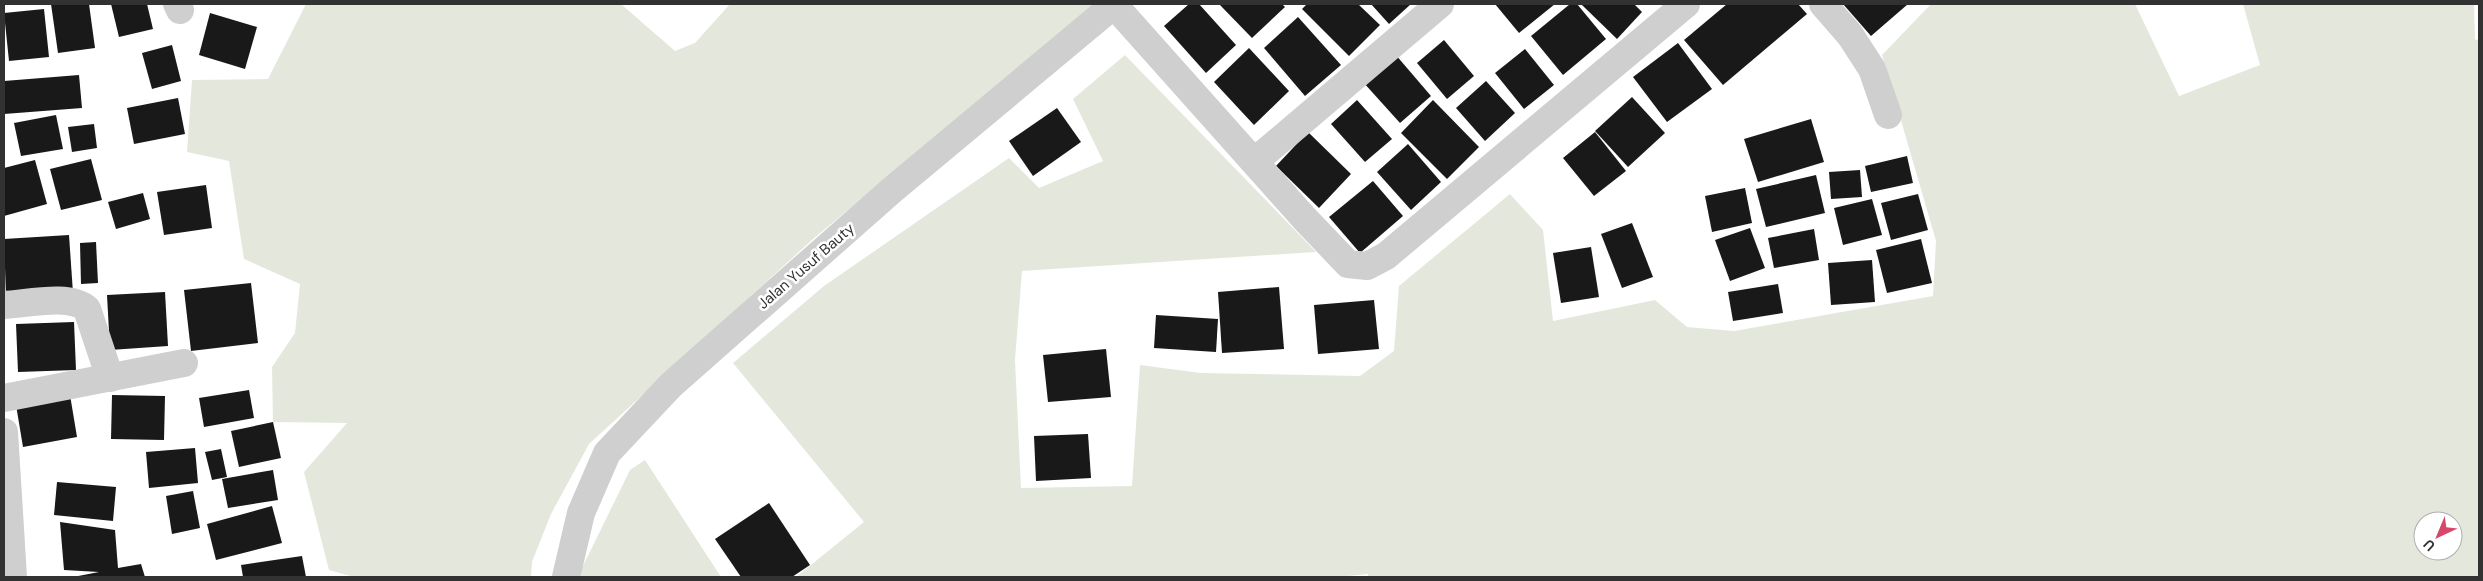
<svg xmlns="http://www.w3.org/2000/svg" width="2483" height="581" font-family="'DM Sans',sans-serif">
<rect width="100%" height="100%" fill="#fff"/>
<!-- green -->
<g fill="#e4e8dc" fill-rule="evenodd">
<polygon points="306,4 621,4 675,51 695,43 730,4 1096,4 813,239 589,444 551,514 532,562 531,577 354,577 329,570 304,472 347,423 273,422 272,367 295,333 300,284 244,259 229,161 187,152 192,80 268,79"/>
<path d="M1931 4H2135L2179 96 2260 65 2243 4H2474L2475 40 2479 39V577H1368V574L1338 577H796L864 522 733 363 824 286 1009 158 1039 188 1103 161 1073 99 1125 55 1316 252 1022 271 1015 360 1021 488 1132 486 1140 365 1201 373 1360 376 1394 351 1399 286 1510 194 1543 230 1553 321 1655 300 1687 327 1734 331 1933 296 1936 241 1882 55ZM2423 521H2453V551H2423Z"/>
<polygon points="645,460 721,577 581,577 581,570 630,470"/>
</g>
<!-- building -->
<g fill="#191919">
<polygon points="51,4 89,4 95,48 58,53"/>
<polygon points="111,4 147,4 153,29 119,37"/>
<polygon points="1189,4 1199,4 1236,45 1206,73 1164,26"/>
<polygon points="1219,4 1282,4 1285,7 1252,38"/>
<polygon points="1307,4 1358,4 1380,25 1349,56 1302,9"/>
<polygon points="1371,4 1411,4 1389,24"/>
<polygon points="1495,4 1555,4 1519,33"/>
<polygon points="1570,4 1577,4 1606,39 1563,75 1531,36"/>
<polygon points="1581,4 1634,4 1642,12 1617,39"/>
<polygon points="1727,4 1798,4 1807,14 1723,85 1684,40"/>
<polygon points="1843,4 1908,4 1871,36"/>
<polygon points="44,9 49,57 9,61 4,13"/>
<polygon points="210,13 257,27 245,69 199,55"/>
<polygon points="1298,17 1341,65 1305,96 1264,48"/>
<polygon points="1444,40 1474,76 1447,99 1417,63"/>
<polygon points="1678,43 1712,89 1667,122 1633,77"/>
<polygon points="172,45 181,81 152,89 142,53"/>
<polygon points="1249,48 1289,91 1254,125 1214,82"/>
<polygon points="1525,49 1554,85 1524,109 1495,73"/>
<polygon points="1395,54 1431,96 1400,123 1363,82"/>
<polygon points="79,75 82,108 4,114 4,81"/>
<polygon points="1486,81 1515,113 1485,141 1456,108"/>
<polygon points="1632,97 1665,133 1628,167 1595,131"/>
<polygon points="178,98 185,134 134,144 127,108"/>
<polygon points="1357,100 1392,139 1365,162 1331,124"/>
<polygon points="1433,100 1479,147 1447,179 1401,133"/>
<polygon points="1057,108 1081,142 1033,176 1009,141"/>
<polygon points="56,115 63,149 21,156 14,123"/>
<polygon points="1811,119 1824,162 1758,182 1744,139"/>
<polygon points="94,124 97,148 72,152 68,127"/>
<polygon points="1308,132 1351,174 1319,208 1276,166"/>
<polygon points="1595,132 1626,171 1594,196 1563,158"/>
<polygon points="1408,144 1441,182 1411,210 1377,172"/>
<polygon points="1907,156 1913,183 1871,192 1865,166"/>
<polygon points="91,159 102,200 61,210 50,169"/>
<polygon points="35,160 47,204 4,216 4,168"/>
<polygon points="1860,170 1862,197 1831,199 1829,172"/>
<polygon points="1816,175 1825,213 1766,227 1756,189"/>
<polygon points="1373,181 1403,216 1360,253 1329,217"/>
<polygon points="206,185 212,228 164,235 157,192"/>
<polygon points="1745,188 1752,223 1712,232 1705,196"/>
<polygon points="143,193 150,219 116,229 108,202"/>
<polygon points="1918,194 1928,230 1891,240 1881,203"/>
<polygon points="1872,199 1882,235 1843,245 1834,208"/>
<polygon points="1632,223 1653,277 1622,288 1601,234"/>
<polygon points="1750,228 1765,268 1730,281 1715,240"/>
<polygon points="1814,229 1819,260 1774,268 1768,238"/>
<polygon points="69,235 73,293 6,297 4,239"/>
<polygon points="1921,239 1932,283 1887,293 1876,250"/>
<polygon points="96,242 98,283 81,284 80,243"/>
<polygon points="1591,247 1599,297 1561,303 1553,253"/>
<polygon points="1872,260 1875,302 1831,305 1828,263"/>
<polygon points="251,283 258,343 191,351 184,290"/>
<polygon points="1778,284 1783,313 1733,321 1728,292"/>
<polygon points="1279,287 1284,349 1222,353 1218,292"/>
<polygon points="165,292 168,346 110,350 107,295"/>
<polygon points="1374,300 1379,349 1318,354 1314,305"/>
<polygon points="1156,315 1218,319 1216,352 1154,348"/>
<polygon points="74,322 76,370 18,372 16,324"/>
<polygon points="1106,349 1111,397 1048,402 1043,355"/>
<polygon points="69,389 77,437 23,447 15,399"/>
<polygon points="249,390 254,418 204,427 199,398"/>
<polygon points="112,395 165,396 164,440 111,439"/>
<polygon points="273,422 281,458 239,467 231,431"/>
<polygon points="1088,434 1091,478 1036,481 1034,436"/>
<polygon points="195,448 198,483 149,488 146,452"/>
<polygon points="221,449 227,477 212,480 205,452"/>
<polygon points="273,470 278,500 228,508 222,479"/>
<polygon points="57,482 116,487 113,521 54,515"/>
<polygon points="193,491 200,528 172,534 166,496"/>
<polygon points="769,503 810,565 792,577 741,577 715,539"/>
<polygon points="272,506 282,543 216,560 207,524"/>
<polygon points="60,522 115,530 118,568 141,564 145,577 73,577 99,572 64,570"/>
<polygon points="302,556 306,577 243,577 241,565"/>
</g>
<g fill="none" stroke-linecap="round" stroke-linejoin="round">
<!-- minor -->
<g stroke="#cfcfcf" stroke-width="28">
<polyline points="177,4 180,10"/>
<polyline points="1823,4 1850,35 1872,69 1888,115"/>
<polyline points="1114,5 1305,219 1348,264 1367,266 1386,256 1686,4"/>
<polyline points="1255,161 1440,4"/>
<path d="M4 305C26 304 70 293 87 309L110 378"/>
<polyline points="4,398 184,363"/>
<polyline points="4,432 13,577"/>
<polyline points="566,577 581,513 607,453 671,385 892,190 1115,4"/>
</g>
</g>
<g text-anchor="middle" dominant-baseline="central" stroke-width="5" stroke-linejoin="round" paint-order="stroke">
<!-- street labels -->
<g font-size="15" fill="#323232" stroke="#fff">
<text transform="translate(806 266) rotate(-41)">Jalan Yusuf Bauty</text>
</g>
</g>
<!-- border -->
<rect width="2483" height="581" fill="none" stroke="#323232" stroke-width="10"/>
<!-- north arrow -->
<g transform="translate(2438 536) rotate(224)"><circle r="24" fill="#ffffff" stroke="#adadad"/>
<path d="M0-4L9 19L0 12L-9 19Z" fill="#d6476a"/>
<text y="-8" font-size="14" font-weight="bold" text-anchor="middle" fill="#323232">U</text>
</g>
</svg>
